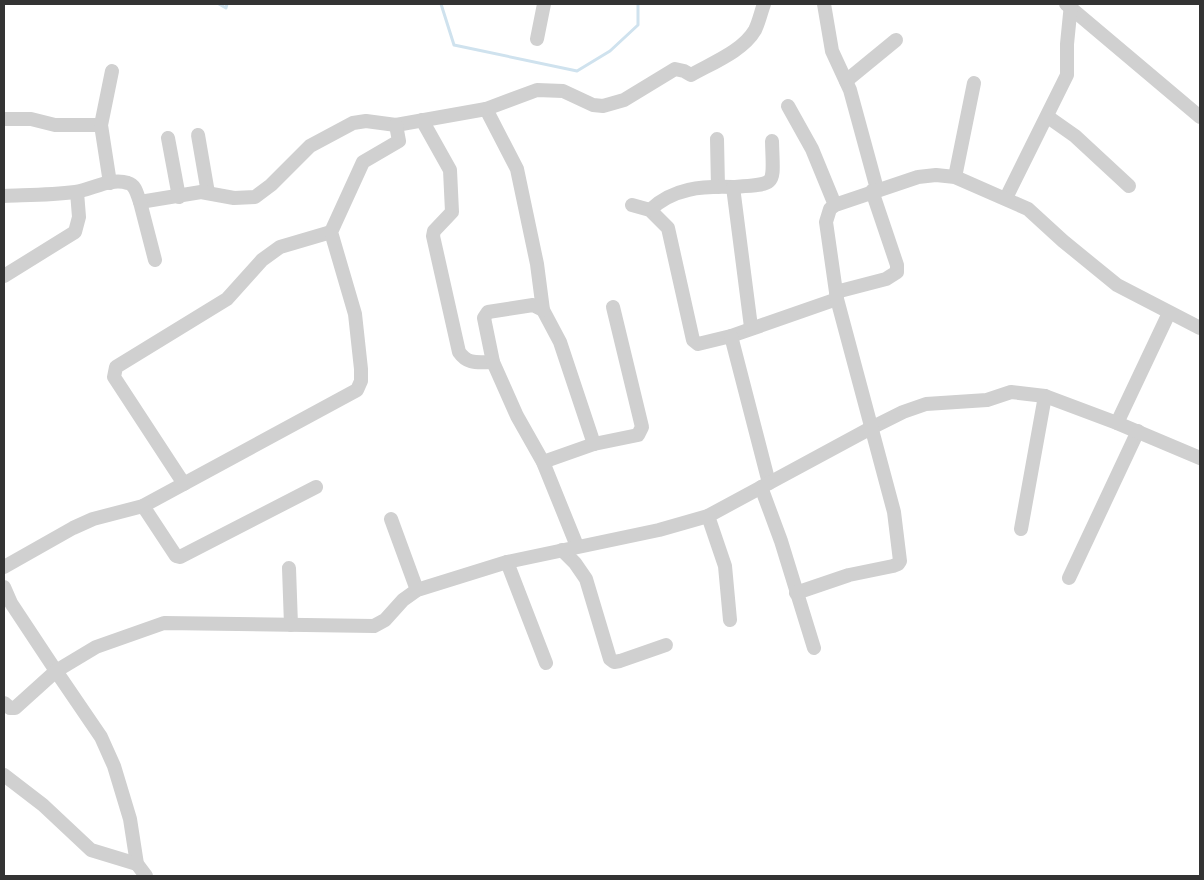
<svg xmlns="http://www.w3.org/2000/svg" width="1204" height="880" font-family="'Public Sans',sans-serif">
<rect width="100%" height="100%" fill="#fff"/>
<g fill="none" stroke-linecap="round" stroke-linejoin="round">
<!-- stream -->
<g stroke="#cfe2ee" stroke-width="3">
<polyline points="219,4 226,8 227,4"/>
<polyline points="441,4 454,45 577,71 610,51 638,25 638,4"/>
</g>
<!-- minor -->
<g stroke="#d0d0d0" stroke-width="14">
<polyline points="824,4 832,51 850,90 877,189"/>
<polyline points="1066,4 1200,117"/>
<polyline points="537,39 544,4"/>
<polyline points="846,81 896,40"/>
<polyline points="788,106 812,149 835,205"/>
<polyline points="486,109 517,169 537,264 543,310 560,342 594,444"/>
<polyline points="1048,117 1075,136 1129,186"/>
<polyline points="4,119 31,119 55,125 101,125"/>
<path d="M422 120 450 170 452 212 434 231 433 236 459 352C468 365 478 362 493 362"/>
<polyline points="198,135 208,193"/>
<polyline points="168,138 179,197"/>
<polyline points="717,139 718,187"/>
<polyline points="955,177 974,83"/>
<polyline points="110,183 101,125 112,71"/>
<path d="M4 196C27 195 51 195 75 192 92 190 110 177 128 183 136 185 137 195 140 202L201 192 234 198 255 197 271 185 310 146 353 123 366 121 396 125 486 109 537 90 563 91 593 105 603 106 624 100 675 69 684 71 691 75C712 63 743 51 755 30 759 22 761 12 764 4"/>
<polyline points="1006,198 1067,75 1067,44 1071,4"/>
<polyline points="140,202 155,260"/>
<polyline points="632,205 650,210 668,228 693,340 698,344 731,336 837,299"/>
<path d="M650 210C673 188 702 186 733 187"/>
<polyline points="4,276 75,232 79,217 77,192"/>
<polyline points="836,292 886,279 897,272 897,265 872,191"/>
<polyline points="543,310 533,305 488,312 484,318 493,362 517,416 543,462 577,546"/>
<path d="M751 327 733 187C779 184 773 186 772 141"/>
<polyline points="731,336 769,483"/>
<polyline points="1117,423 1169,313"/>
<polyline points="543,462 594,444 638,435 642,427 613,307"/>
<polyline points="184,484 114,377 116,367 227,299 262,260 280,247 331,232"/>
<polyline points="761,487 781,541 814,648"/>
<polyline points="143,506 176,556 180,557 316,487"/>
<polyline points="708,516 725,566 730,620"/>
<polyline points="391,519 417,590"/>
<polyline points="1021,529 1045,396"/>
<polyline points="562,550 575,563 586,579 610,659 614,662 620,661 666,645"/>
<polyline points="507,562 546,663"/>
<polyline points="4,567 73,528 93,519 143,506 357,390 361,381 361,369 355,314 331,232 363,162 399,141 396,125"/>
<polyline points="289,568 291,625"/>
<polyline points="1069,578 1138,431"/>
<polyline points="4,587 11,603 56,671 96,647 164,623 374,626 385,620 403,600 417,590 507,562 659,530 708,516 871,428 903,412 926,404 987,400 1011,392 1045,396 1117,423 1200,458"/>
<polyline points="796,593 849,575 893,566 898,564 900,561 894,512 837,299 826,222 830,209 835,205 918,177 936,175 955,177 1028,209 1063,241 1117,285 1200,328"/>
<polyline points="4,703 10,708 15,708 56,671 101,737 114,766 130,819 137,864 146,876"/>
<polyline points="4,775 43,805 91,850 137,864"/>
</g>
</g>
<!-- border -->
<rect width="1204" height="880" fill="none" stroke="#333333" stroke-width="10"/>
</svg>
